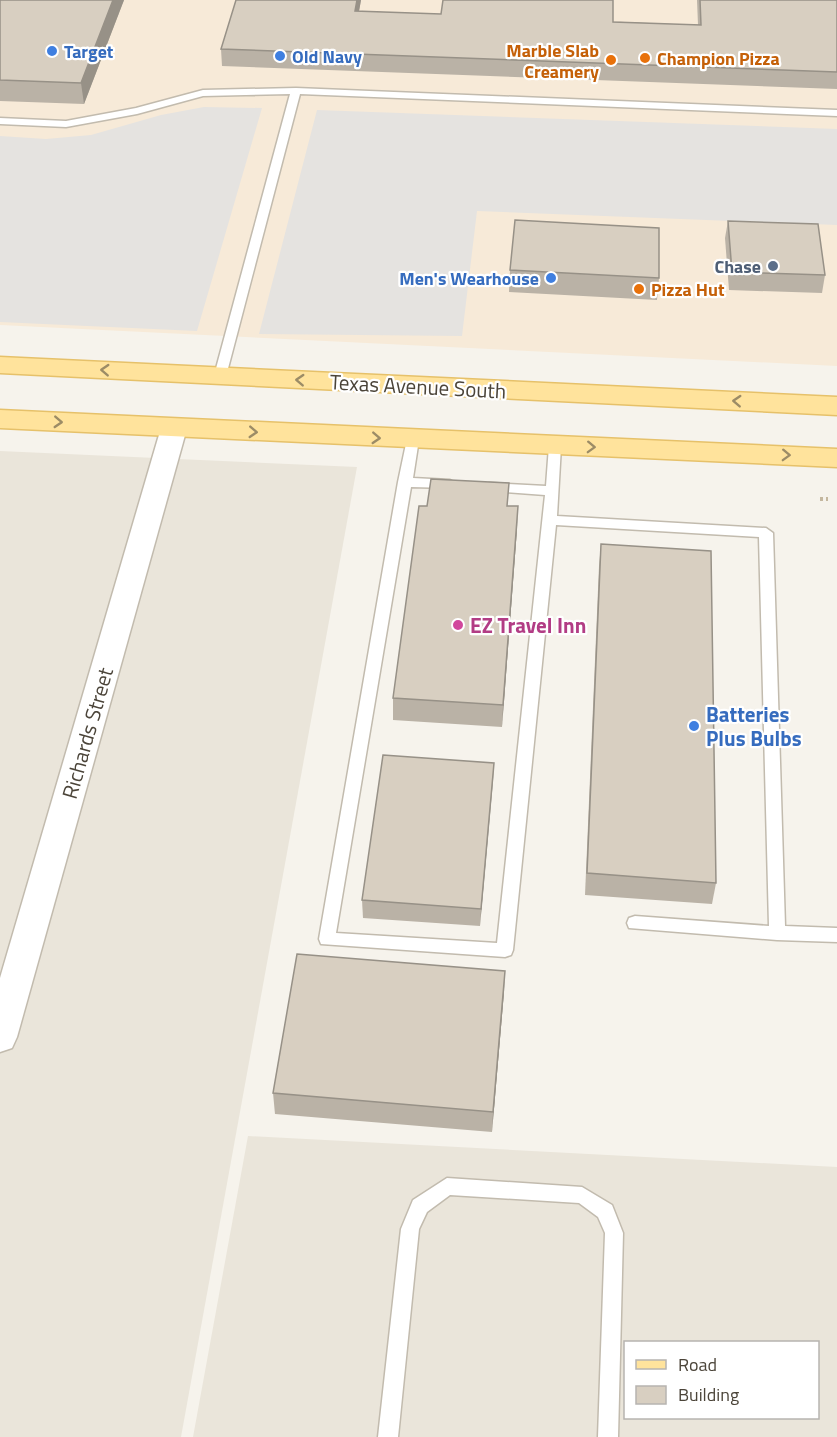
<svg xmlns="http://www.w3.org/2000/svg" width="837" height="1437" font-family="'Titillium Web',sans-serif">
<rect width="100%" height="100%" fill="#f6f3ec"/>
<!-- residential -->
<g fill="#eae5da" fill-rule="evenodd">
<polygon points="0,451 357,467 181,1437 0,1437"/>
<path d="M248 1136 837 1167V1437H193ZM626 1342H818V1418H626Z"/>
</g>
<!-- commercial -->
<polygon fill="#f7ead8" points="0,0 837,0 837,366 0,325"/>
<!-- parking -->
<g fill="#e5e3e0">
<polygon points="204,107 262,108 197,331 0,322 0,136 46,139 91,135 161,115"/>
<polygon points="317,110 837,129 837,225 477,211 462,336 259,334"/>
</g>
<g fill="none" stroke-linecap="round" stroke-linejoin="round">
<!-- lane casing -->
<g stroke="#c2bbae" stroke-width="3">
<g id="lane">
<polygon points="296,88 837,110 837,116 300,94 226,376 224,379 216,379 214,376 290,94 203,96 137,114 66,127 0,124 0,118 66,121 136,108 203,90"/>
<polygon points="413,435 419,439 413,478 450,480 457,484 450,488 411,487 336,933 497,943 545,495 489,491 482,487 489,483 546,486 549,446 555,442 561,446 557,516 766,528 773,533 785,926 837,928 837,942 777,940 629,928 627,923 629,918 635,916 769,926 759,537 556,525 513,950 511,955 505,957 321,944 319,939 398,482 407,439"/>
<polygon points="447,1178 582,1187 612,1205 623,1233 618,1437 598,1437 605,1233 598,1217 579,1203 450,1195 427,1212 419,1229 398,1437 378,1437 401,1229 413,1200"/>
</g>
</g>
<!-- street casing -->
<g stroke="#c2bbae" stroke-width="3">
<polygon id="street" points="174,420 183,422 187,428 17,1037 12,1048 0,1052 0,978 161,428 165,422"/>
</g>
<!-- primary casing -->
<g stroke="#e6c16a" stroke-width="3">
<g id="primary">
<polygon points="0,357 837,397 837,415 0,373"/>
<polygon points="0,410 837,449 837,467 0,428"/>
</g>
</g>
<!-- path -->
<polyline stroke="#c4b79f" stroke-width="4" stroke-dasharray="3 3" stroke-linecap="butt" points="820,499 828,499"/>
<!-- lane -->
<use href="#lane" fill="#fff" fill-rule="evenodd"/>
<!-- street -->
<use href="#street" fill="#fff" fill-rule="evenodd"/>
<!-- primary -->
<use href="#primary" fill="#ffe39c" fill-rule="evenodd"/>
</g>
<!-- wall -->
<g fill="#bab2a6">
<polygon points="0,0 124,0 84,104 0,101"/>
<polygon points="236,0 361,0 359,11 698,25 697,0 837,0 837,89 222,66 221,49"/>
<polygon points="728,221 825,275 822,293 729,290 725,238"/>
<polygon points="510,270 659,278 657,300 509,292"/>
<polygon points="517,529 502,727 393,720 393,698"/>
<polygon points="601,544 716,883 712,904 585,895 599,566"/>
<polygon points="494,763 480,926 363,918 362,900"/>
<polygon points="504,992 492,1132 275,1114 273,1093"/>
</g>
<!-- shaded-wall -->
<g fill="#979187">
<polygon points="113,0 124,0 84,104 81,83"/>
<polygon points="357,0 361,0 356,28 355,11"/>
<polygon points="518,506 517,529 502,727 503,705"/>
<polygon points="494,763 493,781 480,926 481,909"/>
<polygon points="505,971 504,992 492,1132 493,1112"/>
</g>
<!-- building -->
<g fill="#d8cfc1" stroke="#979187" stroke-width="1.5">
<polygon points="0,0 113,0 81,83 0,80"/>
<polygon points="236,0 357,0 355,11 441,14 443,0 613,0 613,22 701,25 700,0 837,0 837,72 221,49"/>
<polygon points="515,220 659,228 659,278 510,270"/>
<polygon points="728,221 818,224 825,275 732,272"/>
<polygon points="431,479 509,483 507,506 518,506 503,705 393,698 419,506 427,506"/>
<polygon points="601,544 711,551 716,883 587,873"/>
<polygon points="383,755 494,763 481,909 362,900"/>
<polygon points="297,954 505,971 493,1112 273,1093"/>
</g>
<!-- one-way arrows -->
<defs><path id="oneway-chevron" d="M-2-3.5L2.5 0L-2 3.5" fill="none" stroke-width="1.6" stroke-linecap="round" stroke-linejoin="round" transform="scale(1.5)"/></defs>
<g stroke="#9c8c66">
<use href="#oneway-chevron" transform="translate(105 370) rotate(-177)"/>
<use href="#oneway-chevron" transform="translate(300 380) rotate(-177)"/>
<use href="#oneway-chevron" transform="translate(737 401) rotate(-177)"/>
<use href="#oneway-chevron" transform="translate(58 422) rotate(3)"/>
<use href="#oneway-chevron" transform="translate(253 432) rotate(3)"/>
<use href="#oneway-chevron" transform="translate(376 438) rotate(3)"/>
<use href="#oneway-chevron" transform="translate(591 447) rotate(2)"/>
<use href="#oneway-chevron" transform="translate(786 455) rotate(2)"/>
</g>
<!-- markers -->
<g fill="#3f7fe0" stroke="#fff" stroke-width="2">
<circle cx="52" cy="51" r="6"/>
<circle cx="280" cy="56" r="6"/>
<circle cx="551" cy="278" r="6"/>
<circle cx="694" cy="726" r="6"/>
</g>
<g fill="#e8710a" stroke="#fff" stroke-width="2">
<circle cx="645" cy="58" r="6"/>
<circle cx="611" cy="60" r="6"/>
<circle cx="639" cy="289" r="6"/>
</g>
<circle fill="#5c6f8a" stroke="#fff" stroke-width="2" cx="773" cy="266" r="6"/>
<circle fill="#d1479c" stroke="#fff" stroke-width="2" cx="458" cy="625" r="6"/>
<g text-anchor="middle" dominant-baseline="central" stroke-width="4.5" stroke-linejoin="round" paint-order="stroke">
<!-- far-food labels -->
<g font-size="18" font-weight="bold" fill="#c56008" stroke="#fff" text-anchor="start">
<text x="599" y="50" text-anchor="end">Marble Slab<tspan x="599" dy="21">Creamery</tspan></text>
<text x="657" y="58">Champion Pizza</text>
<text x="651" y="289">Pizza Hut</text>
</g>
<!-- far-shop labels -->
<g font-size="18" font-weight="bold" fill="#366cbe" stroke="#fff" text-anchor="start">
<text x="64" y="51">Target</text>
<text x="292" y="56">Old Navy</text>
<text x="539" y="278" text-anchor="end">Men's Wearhouse</text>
</g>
<!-- far-service labels -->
<g font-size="18" font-weight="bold" fill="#4e5e75" stroke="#fff" text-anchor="end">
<text x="761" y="266">Chase</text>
</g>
<!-- street labels -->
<g font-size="21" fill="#4b4439" stroke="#fff">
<text transform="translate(418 386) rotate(3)">Texas Avenue South</text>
<text transform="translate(87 733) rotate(-74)">Richards Street</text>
</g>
<!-- hotel labels -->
<g font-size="21" font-weight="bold" fill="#b23c85" stroke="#fff" text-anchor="start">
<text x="470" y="625">EZ Travel Inn</text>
</g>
<!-- shop labels -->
<g font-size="21" font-weight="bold" fill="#366cbe" stroke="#fff" text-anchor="start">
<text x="706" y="714">Batteries<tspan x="706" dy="24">Plus Bulbs</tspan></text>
</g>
</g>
<!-- legend -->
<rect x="624" y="1341" width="195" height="78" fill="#ffffff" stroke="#b7b4b0" stroke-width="1.5"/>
<rect x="636" y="1360" width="30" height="9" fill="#ffe39c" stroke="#b7b4b0" stroke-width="1.5"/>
<text x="678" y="1371" font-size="18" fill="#4b4439">Road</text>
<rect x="636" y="1386" width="30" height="18" fill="#d8cfc1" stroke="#b7b4b0" stroke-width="1.5"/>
<text x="678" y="1401" font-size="18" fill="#4b4439">Building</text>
</svg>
